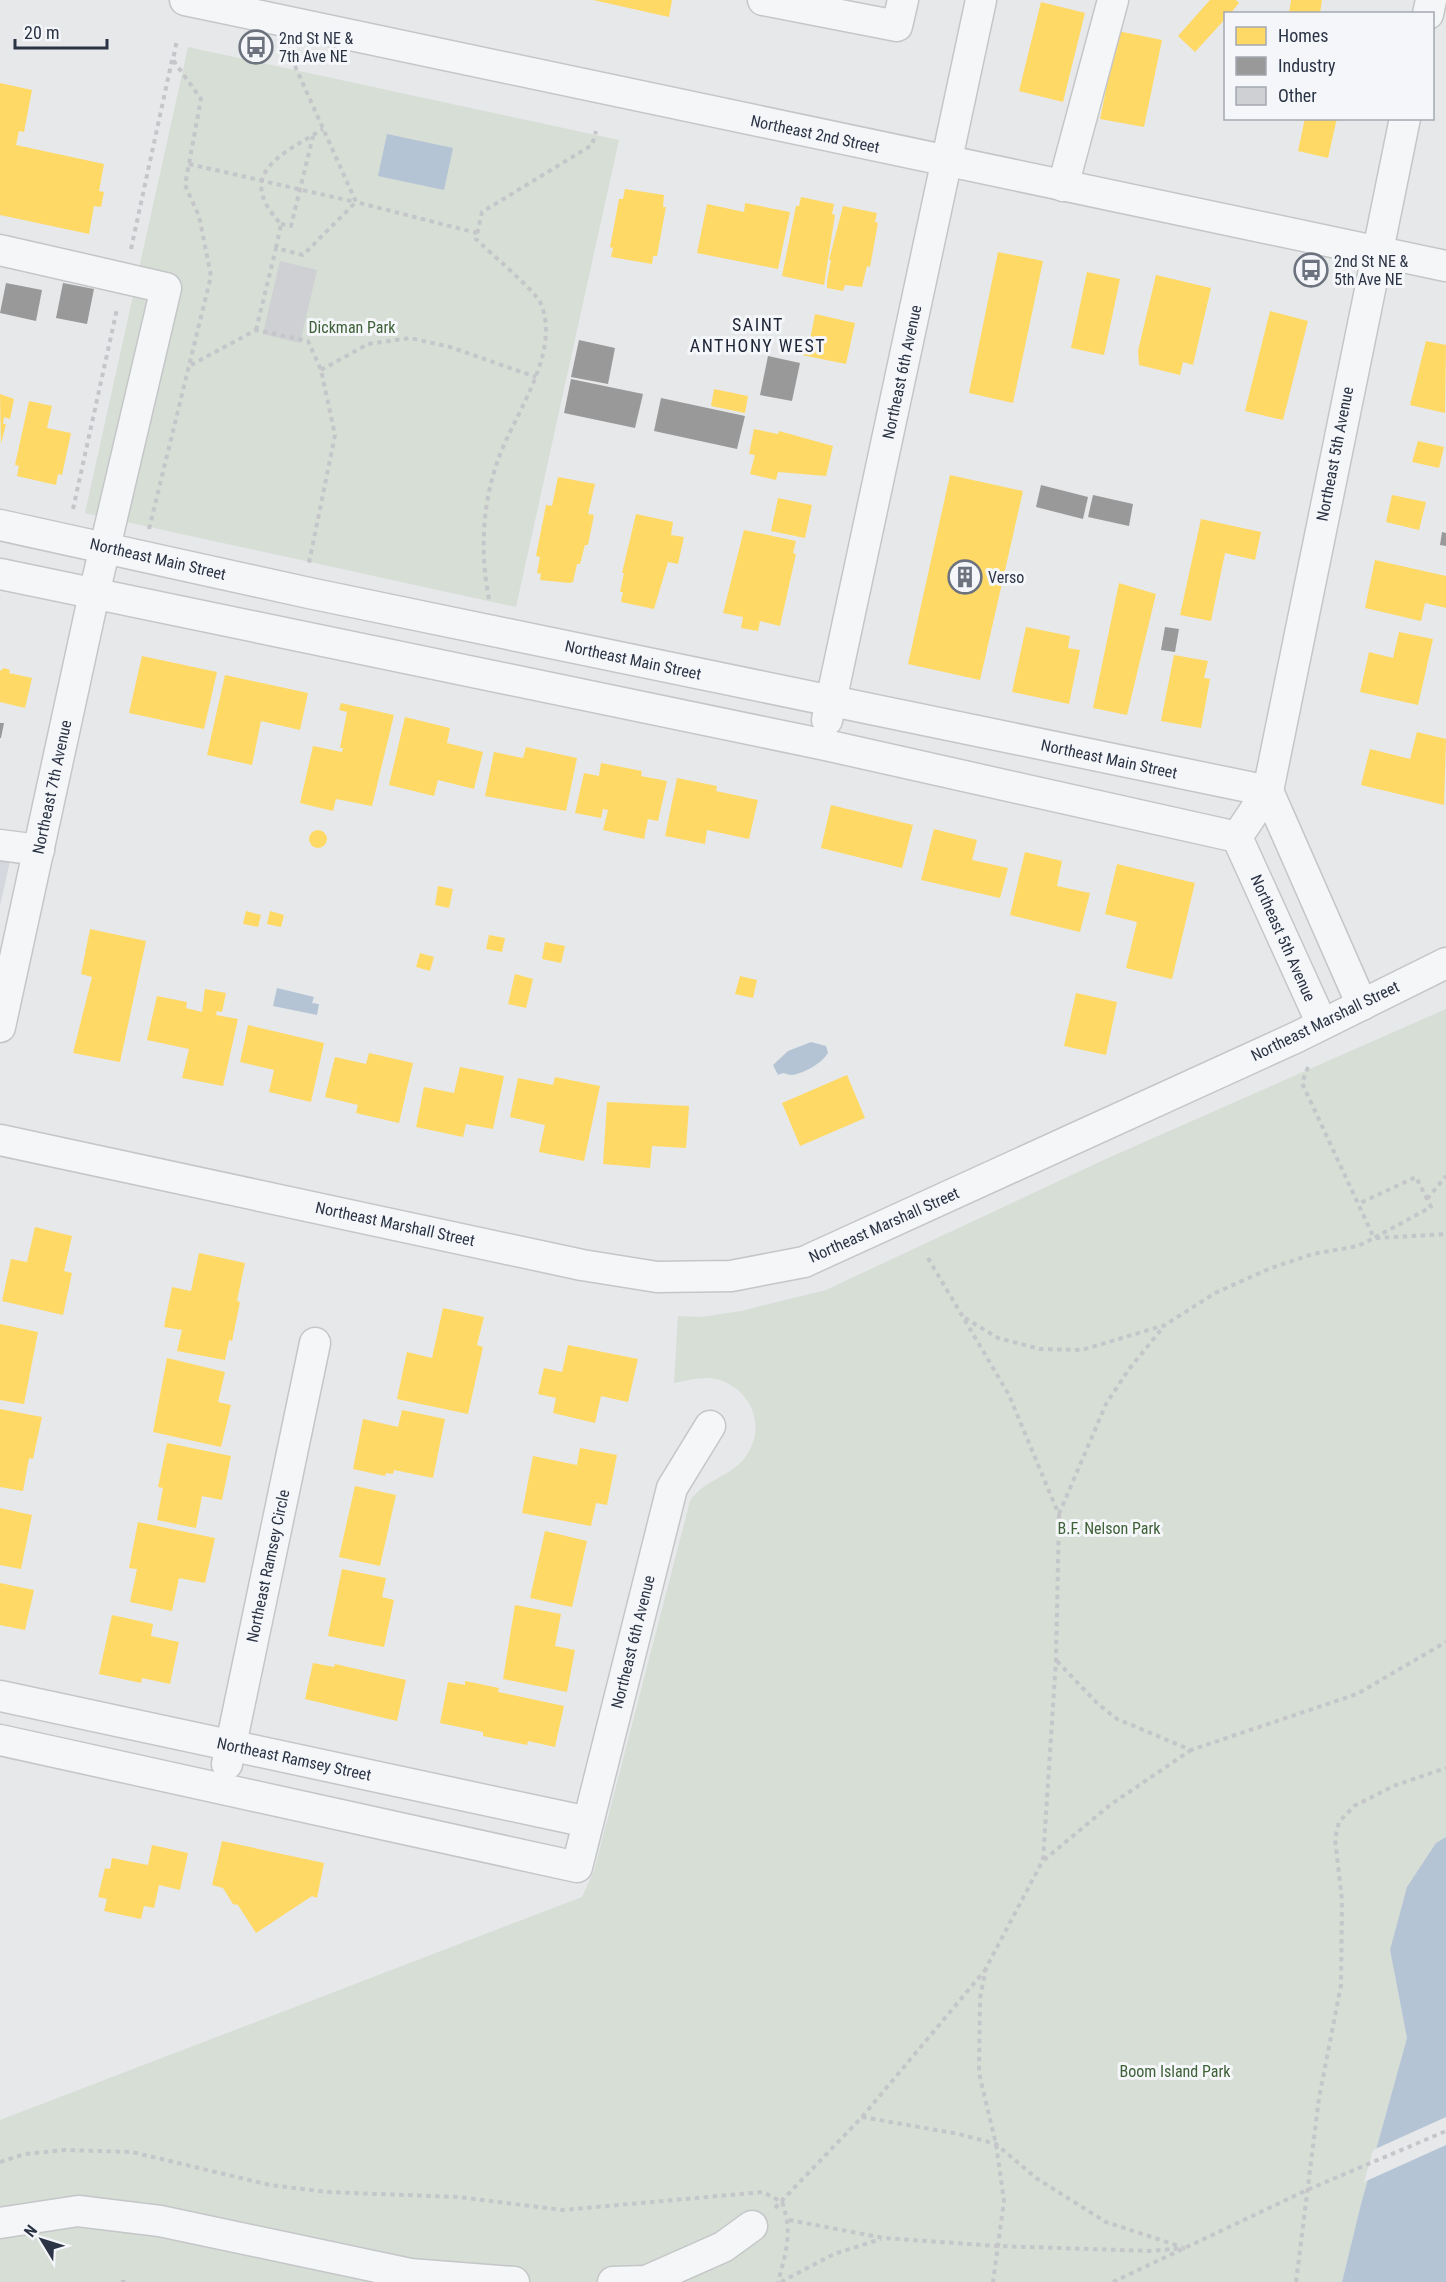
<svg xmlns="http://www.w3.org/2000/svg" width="1446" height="2282" font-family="'Roboto Condensed',sans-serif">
<rect width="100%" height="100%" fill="#e6e8ea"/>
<!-- built -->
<polygon fill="#d4d7dd" points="0,840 14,843 0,906"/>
<!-- green -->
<g fill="#d6ded6">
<polygon points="188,47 619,140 516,607 85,513"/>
<path d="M1446 1009V1837L1436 1843 1390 1950 1407 2038 1361 2204 1342 2282H0V2120L582 1897 594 1871 690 1501C705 1479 728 1478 744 1459 767 1430 754 1392 720 1380 706 1375 689 1380 674 1383L678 1316 702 1317 741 1311 826 1290 1108 1158Z"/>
</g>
<!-- water -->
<g fill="#b4c4d5">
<polygon points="387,134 453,148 444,190 378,176"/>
<polygon points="277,988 314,997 312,1003 319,1004 317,1015 273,1006"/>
<path d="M811 1042 826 1046 828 1053C822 1063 805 1073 792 1075 786 1075 785 1071 778 1075L773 1065 788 1051Z"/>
<polygon points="1446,1837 1446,2282 1342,2282 1361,2204 1407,2038 1390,1950 1407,1887 1436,1843"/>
</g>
<!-- pier -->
<polygon fill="#e6e8ea" points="1446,2117 1446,2145 1364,2182 1373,2150"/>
<!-- homes -->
<g fill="#ffd966">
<polygon points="593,0 672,0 669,17"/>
<polygon points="1210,0 1236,0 1239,3 1230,14 1226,14 1226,18 1195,52 1178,36"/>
<polygon points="1291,0 1322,0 1320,14 1289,14"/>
<polygon points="1041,2 1085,13 1063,102 1019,91"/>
<polygon points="1118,31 1162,40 1144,127 1100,119"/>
<polygon points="0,83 32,90 24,132 19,131 16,145 104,164 99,191 104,192 101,207 94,206 89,234 0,215"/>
<polygon points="1305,118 1337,118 1328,158 1298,151"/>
<polygon points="625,189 664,195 663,207 666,207 657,256 653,256 652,264 611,257 613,248 610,247 619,199 623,199"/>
<polygon points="801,197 834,204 832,214 835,215 824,285 782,276 796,206 799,206"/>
<polygon points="745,203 790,212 778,269 697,253 707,204 744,212"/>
<polygon points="843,206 877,213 875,222 878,223 870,267 867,266 862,287 845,285 843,291 827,288 827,281 831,260 829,260"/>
<polygon points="998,252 1043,261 1013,403 969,393"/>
<polygon points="1087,272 1120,279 1104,355 1071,348"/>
<polygon points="1156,275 1211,288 1193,365 1183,362 1180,375 1139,365 1138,351"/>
<polygon points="1270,311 1308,321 1283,420 1245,411"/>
<polygon points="815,314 855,323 846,364 797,354 800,338 810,340"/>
<polygon points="1426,341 1446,345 1445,413 1410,405"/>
<polygon points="714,389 748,396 745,413 711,406"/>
<polygon points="0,394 14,399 10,419 4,417 3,424 6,424 1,444"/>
<polygon points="29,401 52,406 47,428 71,433 62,475 58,474 56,485 17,476 19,466 15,465"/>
<polygon points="754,429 778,434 779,431 833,446 826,476 778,472 776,480 750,474 755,455 749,454"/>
<polygon points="1418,441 1444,447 1439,468 1412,462"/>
<polygon points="950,475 1023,491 980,680 908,664"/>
<polygon points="558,477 595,484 588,514 594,515 588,545 585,545 580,564 577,564 573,582 569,583 540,580 541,574 537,573 540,557 536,556 546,505 552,506"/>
<polygon points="1392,495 1426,502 1419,530 1386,522"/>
<polygon points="778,498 812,505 805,538 771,531"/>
<polygon points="636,514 673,522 671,535 684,537 678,564 668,562 654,609 621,602 623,592 620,592 624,573 622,573"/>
<polygon points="1201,519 1261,532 1255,560 1225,553 1211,621 1180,615"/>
<polygon points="744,530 796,541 793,553 796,554 780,626 760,621 758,631 741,628 743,617 723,613"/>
<polygon points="1375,560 1446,576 1446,608 1425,603 1421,621 1365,608"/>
<polygon points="1119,583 1156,594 1127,715 1093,708"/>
<polygon points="1026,627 1070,636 1068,648 1080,650 1069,704 1012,692"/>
<polygon points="1399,632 1433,639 1418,705 1360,692 1369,652 1393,658"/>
<polygon points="1174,655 1208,661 1204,678 1210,679 1201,728 1161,721"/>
<polygon points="142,656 217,672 204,729 129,713"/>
<polygon points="4,668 10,670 9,673 32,678 25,708 0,702 0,671"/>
<polygon points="225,675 308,693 300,730 261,721 252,765 207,755"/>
<polygon points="341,703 394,715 372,806 336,799 333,811 300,803 313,746 342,752 343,748 340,748 347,712 339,710"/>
<polygon points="405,717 450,728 447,743 483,752 474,789 438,780 434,796 389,785"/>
<polygon points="1417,732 1446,739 1444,805 1361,785 1370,749 1410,759"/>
<polygon points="526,747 577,758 566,811 485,796 494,752 523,758"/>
<polygon points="601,763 642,771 641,776 667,781 658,821 648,819 644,839 603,830 608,810 603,809 601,818 575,813 584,773 599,776"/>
<polygon points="677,778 717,786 716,791 758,800 749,839 707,830 705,844 665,836"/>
<polygon points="831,805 913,825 902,868 821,848"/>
<polygon points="934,829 977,840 972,860 1008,868 1000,898 921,880"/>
<circle cx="318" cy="839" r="9"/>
<polygon points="1025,852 1062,861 1057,886 1090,893 1080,932 1010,915"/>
<polygon points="1117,864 1195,883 1172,979 1126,968 1137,922 1105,914"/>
<polygon points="438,886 453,889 449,908 435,905"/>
<polygon points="246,911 261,915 258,927 243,924"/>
<polygon points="270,911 284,915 281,927 267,924"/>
<polygon points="90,929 146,941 120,1062 73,1053 92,977 81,974"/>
<polygon points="489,935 505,938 502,952 486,949"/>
<polygon points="545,942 565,946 561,963 542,959"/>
<polygon points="420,953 434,957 430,971 416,967"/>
<polygon points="515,974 533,979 526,1008 508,1004"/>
<polygon points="740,976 757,980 753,998 735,994"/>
<polygon points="205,989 226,993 222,1012 217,1011 216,1015 238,1019 223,1086 182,1078 189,1049 147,1040 157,996 187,1002 186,1008 202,1012"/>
<polygon points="1076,993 1117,1002 1106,1055 1064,1046"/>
<polygon points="248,1025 324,1043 311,1102 269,1092 274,1070 240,1062"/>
<polygon points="369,1053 413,1063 399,1123 356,1113 358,1105 325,1097 335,1057 366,1064"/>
<polygon points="460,1067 504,1076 493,1129 466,1124 463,1137 416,1127 424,1087 454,1093"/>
<polygon points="847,1075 865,1118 800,1146 782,1103"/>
<polygon points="555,1077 600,1086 584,1161 539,1152 545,1125 510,1117 518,1078 553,1085"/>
<polygon points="607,1102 689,1106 686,1148 652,1146 650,1168 603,1164"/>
<polygon points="35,1227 72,1236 64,1271 72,1273 63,1315 2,1301 11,1259 27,1262"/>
<polygon points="199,1253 245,1263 237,1301 240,1302 232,1341 229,1340 225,1360 177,1351 182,1330 164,1327 172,1287 191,1291"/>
<polygon points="443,1308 484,1317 477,1345 483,1347 468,1414 397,1399 407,1352 432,1358"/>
<polygon points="0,1324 38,1332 24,1404 0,1400"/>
<polygon points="568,1345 638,1359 628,1402 601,1396 595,1423 553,1413 556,1398 538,1394 544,1368 562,1372"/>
<polygon points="167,1358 225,1372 218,1402 231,1405 221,1447 153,1432"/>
<polygon points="0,1409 42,1417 33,1459 29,1458 23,1491 0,1487"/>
<polygon points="402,1410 445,1419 433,1478 394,1470 393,1474 386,1473 385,1476 353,1469 363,1419 398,1427"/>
<polygon points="167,1443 231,1456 222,1500 202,1496 196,1528 157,1520 163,1488 158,1487"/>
<polygon points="580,1448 617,1455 607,1505 596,1503 591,1526 522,1513 533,1456 577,1465"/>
<polygon points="355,1486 396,1495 380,1566 339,1557"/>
<polygon points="0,1508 32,1515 21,1569 0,1565"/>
<polygon points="138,1522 215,1538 205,1583 179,1578 172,1611 130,1602 137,1569 129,1568"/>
<polygon points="545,1531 587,1541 572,1607 530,1598"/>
<polygon points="342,1569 386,1578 382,1597 394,1600 384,1647 328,1636"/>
<polygon points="0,1583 34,1590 25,1630 0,1625"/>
<polygon points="515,1605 561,1614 555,1646 575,1650 567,1692 503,1679"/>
<polygon points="112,1615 153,1624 151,1636 179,1642 170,1684 142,1678 141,1683 99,1674"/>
<polygon points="313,1663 334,1667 335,1664 406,1680 397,1721 305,1699"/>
<polygon points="465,1681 499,1688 498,1692 564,1706 555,1747 528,1741 527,1745 483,1736 483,1732 440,1723 448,1682 465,1685"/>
<polygon points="222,1841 324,1863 317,1898 312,1896 256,1933 238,1905 233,1904 223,1888 212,1885"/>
<polygon points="152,1845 188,1853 180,1890 159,1885 154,1908 144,1906 141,1919 104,1911 107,1899 98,1897 105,1868 110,1869 112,1858 148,1865"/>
</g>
<!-- industry -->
<g fill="#999">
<polygon points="6,283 42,290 36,321 0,313"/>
<polygon points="63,283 94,289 87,324 56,318"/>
<polygon points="579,340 615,348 608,384 571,377"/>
<polygon points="768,356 800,363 792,401 760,395"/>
<polygon points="571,379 643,394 635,428 564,413"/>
<polygon points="661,398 745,416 737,449 654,431"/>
<polygon points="1041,485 1088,497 1083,519 1036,507"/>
<polygon points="1093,495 1133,504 1129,526 1088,517"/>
<polygon points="1442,532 1446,533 1446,546 1440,545"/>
<polygon points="1165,627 1179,629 1175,652 1161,650"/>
<polygon points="0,723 4,723 1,738 0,738"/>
</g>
<!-- building -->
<polygon fill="#ced0d3" points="280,261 317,270 300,343 263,334"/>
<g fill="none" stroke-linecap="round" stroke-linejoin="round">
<!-- minor casing -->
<g stroke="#c4c6c8" stroke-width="33">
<g id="minor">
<polyline points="185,0 1446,266"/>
<polyline points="763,0 897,26 903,0"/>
<polyline points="1428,14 1431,0"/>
<polyline points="1063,186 1113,0"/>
<polyline points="0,250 166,288 94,594 0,1027"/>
<polyline points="0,525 309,593 1268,791"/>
<polyline points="0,574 821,744 1237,837"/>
<polyline points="827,720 981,0"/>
<polyline points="1268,791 1362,1005"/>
<polyline points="1237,837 1268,791 1405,118"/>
<polyline points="1237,837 1322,1024"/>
<polyline points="0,845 39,850"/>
<polyline points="0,1140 582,1265 657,1277 731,1276 804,1262 1297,1037 1446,963"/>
<polyline points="0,1696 588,1822"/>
<polyline points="0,1740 577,1867 672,1488 710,1426"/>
<polyline points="227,1764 315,1343"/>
<polyline points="0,2223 78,2211 160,2221 410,2274 514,2282"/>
<polyline points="613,2282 646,2281 723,2247 752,2226"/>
</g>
</g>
<!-- path -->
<g stroke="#c5c6ca" stroke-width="4" stroke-dasharray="4.5 4.5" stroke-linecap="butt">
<polyline points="295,66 356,202 477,233"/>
<polyline points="189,164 355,202"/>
<polyline points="281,224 291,226 313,136"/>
<path d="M276 248 281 224C233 173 283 154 323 129"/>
<polyline points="131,249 172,60"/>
<polyline points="256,330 276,248 303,255 356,202"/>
<polyline points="191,365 256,330 308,341 321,370 335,435 309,563"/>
<polyline points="321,370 368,344 410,338 450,347 536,377"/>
<polyline points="73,509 117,309"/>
<polyline points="149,529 211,276 199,216 185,185 201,99 173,60 177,40"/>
<path d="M489 599C480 555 482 504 498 460 513 416 563 351 540 302 535 291 488 251 476 239L482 212 592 145 596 131"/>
<polyline points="1308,1067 1302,1083 1374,1238 1431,1207 1416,1177 1358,1204"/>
<polyline points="1427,1199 1446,1176"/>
<polyline points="928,1258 1009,1395 1059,1515 1056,1660 1043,1860 986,1968 980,1998 979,2073 996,2144 1004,2201 993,2282"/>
<polyline points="965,1318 998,1338 1040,1349 1082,1350 1165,1325 1215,1293 1271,1268 1313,1254 1358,1246 1374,1238 1446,1234"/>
<polyline points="1059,1514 1106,1404 1129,1369 1164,1326"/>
<polyline points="1057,1661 1098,1704 1117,1719 1191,1750 1357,1694 1446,1642"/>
<polyline points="1044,1860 1110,1805 1191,1750"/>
<polyline points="862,2117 959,2134 996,2144 1036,2178 1106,2222 1182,2247"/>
<path d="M0 2162 25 2154 65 2150 132 2152 270 2185 327 2192 458 2197 563 2210 763 2192 782 2202C793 2232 786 2252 778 2282"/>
<polyline points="775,2208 862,2117 986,1969"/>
<polyline points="789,2220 884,2238 997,2246 1150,2251 1185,2248"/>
<polyline points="121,2282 127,2282"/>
<polyline points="781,2282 834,2254 881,2239"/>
<polyline points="1113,2282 1307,2190 1446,2131"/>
<polyline points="1296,2282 1319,2098 1341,1985 1342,1900 1335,1839 1339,1822 1354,1806 1396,1785 1446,1768"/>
</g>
<!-- minor -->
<use href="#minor" stroke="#f5f6f7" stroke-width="30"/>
</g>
<!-- icons -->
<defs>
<g id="bus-ring" transform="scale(1.725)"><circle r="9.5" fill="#f4f6f9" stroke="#6c737f" stroke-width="1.5"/><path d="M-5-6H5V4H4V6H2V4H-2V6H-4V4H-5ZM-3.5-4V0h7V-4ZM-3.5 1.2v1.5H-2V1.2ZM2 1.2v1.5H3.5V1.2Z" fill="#6c737f"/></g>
<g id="building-ring" transform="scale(1.725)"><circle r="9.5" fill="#f4f6f9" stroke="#6c737f" stroke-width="1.5"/><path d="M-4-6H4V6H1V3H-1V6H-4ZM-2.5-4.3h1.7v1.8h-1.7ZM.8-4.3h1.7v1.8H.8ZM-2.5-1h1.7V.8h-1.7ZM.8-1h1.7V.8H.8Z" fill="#6c737f"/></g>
</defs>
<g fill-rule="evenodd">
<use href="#bus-ring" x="256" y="47"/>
<use href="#bus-ring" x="1311" y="270"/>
<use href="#building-ring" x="965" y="577"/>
</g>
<g text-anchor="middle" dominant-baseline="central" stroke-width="6" stroke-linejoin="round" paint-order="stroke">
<!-- poi labels -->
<g font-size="16" fill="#2b3445" stroke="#f4f6f9" text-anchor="start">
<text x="279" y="38">2nd St NE &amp;<tspan x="279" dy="18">7th Ave NE</tspan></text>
<text x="1334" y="261">2nd St NE &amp;<tspan x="1334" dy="18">5th Ave NE</tspan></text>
<text x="988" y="577">Verso</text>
</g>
<!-- street labels -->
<g font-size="16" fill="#2b3445" stroke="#f4f6f9">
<text transform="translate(815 134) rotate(12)">Northeast 2nd Street</text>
<text transform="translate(902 372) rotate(-78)">Northeast 6th Avenue</text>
<text transform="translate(1335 454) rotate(-79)">Northeast 5th Avenue</text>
<text transform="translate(158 559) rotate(13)">Northeast Main Street</text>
<text transform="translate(633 660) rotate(12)">Northeast Main Street</text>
<text transform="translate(1109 759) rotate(12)">Northeast Main Street</text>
<text transform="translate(52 787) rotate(-78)">Northeast 7th Avenue</text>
<text transform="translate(1283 938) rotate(66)">Northeast 5th Avenue</text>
<text transform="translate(1325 1021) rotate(-26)">Northeast Marshall Street</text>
<text transform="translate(395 1224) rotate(12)">Northeast Marshall Street</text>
<text transform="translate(884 1225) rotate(-24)">Northeast Marshall Street</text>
<text transform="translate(268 1566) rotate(-78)">Northeast Ramsey Circle</text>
<text transform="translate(633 1642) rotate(-76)">Northeast 6th Avenue</text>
<text transform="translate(294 1759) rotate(12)">Northeast Ramsey Street</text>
</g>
<!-- park labels -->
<g font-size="16" fill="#3f6138" stroke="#f4f6f9">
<text x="352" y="327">Dickman Park</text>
<text x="1109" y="1528">B.F. Nelson Park</text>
<text x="1175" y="2071">Boom Island Park</text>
</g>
<!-- neighbourhood labels -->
<g font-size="18" letter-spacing="1.5" fill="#1d2536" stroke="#f4f6f9">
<text x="758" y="324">SAINT<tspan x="758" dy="21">ANTHONY WEST</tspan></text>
</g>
</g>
<!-- legend -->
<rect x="1224" y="12" width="210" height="108" fill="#f4f6f9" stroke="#a4a8b1" stroke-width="1.5"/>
<rect x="1236" y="27" width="30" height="18" fill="#ffd966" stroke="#a4a8b1" stroke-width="1.5"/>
<text x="1278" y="42" font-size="18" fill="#2b3445">Homes</text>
<rect x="1236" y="57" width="30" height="18" fill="#999999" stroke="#a4a8b1" stroke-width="1.5"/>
<text x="1278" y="72" font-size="18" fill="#2b3445">Industry</text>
<rect x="1236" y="87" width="30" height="18" fill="#ced0d3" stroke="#a4a8b1" stroke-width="1.5"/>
<text x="1278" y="102" font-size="18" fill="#2b3445">Other</text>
<!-- north arrow -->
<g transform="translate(42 2240) rotate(308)" stroke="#f4f6f9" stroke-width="4.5" paint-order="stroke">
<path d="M0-4.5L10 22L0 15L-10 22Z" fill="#2b3445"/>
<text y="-9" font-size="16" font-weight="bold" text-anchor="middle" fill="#2b3445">N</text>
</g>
<!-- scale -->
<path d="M15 39v9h92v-9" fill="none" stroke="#2b3445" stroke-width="3"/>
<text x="24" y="39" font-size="18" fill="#2b3445" stroke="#f4f6f9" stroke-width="4.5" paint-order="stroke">20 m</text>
</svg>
